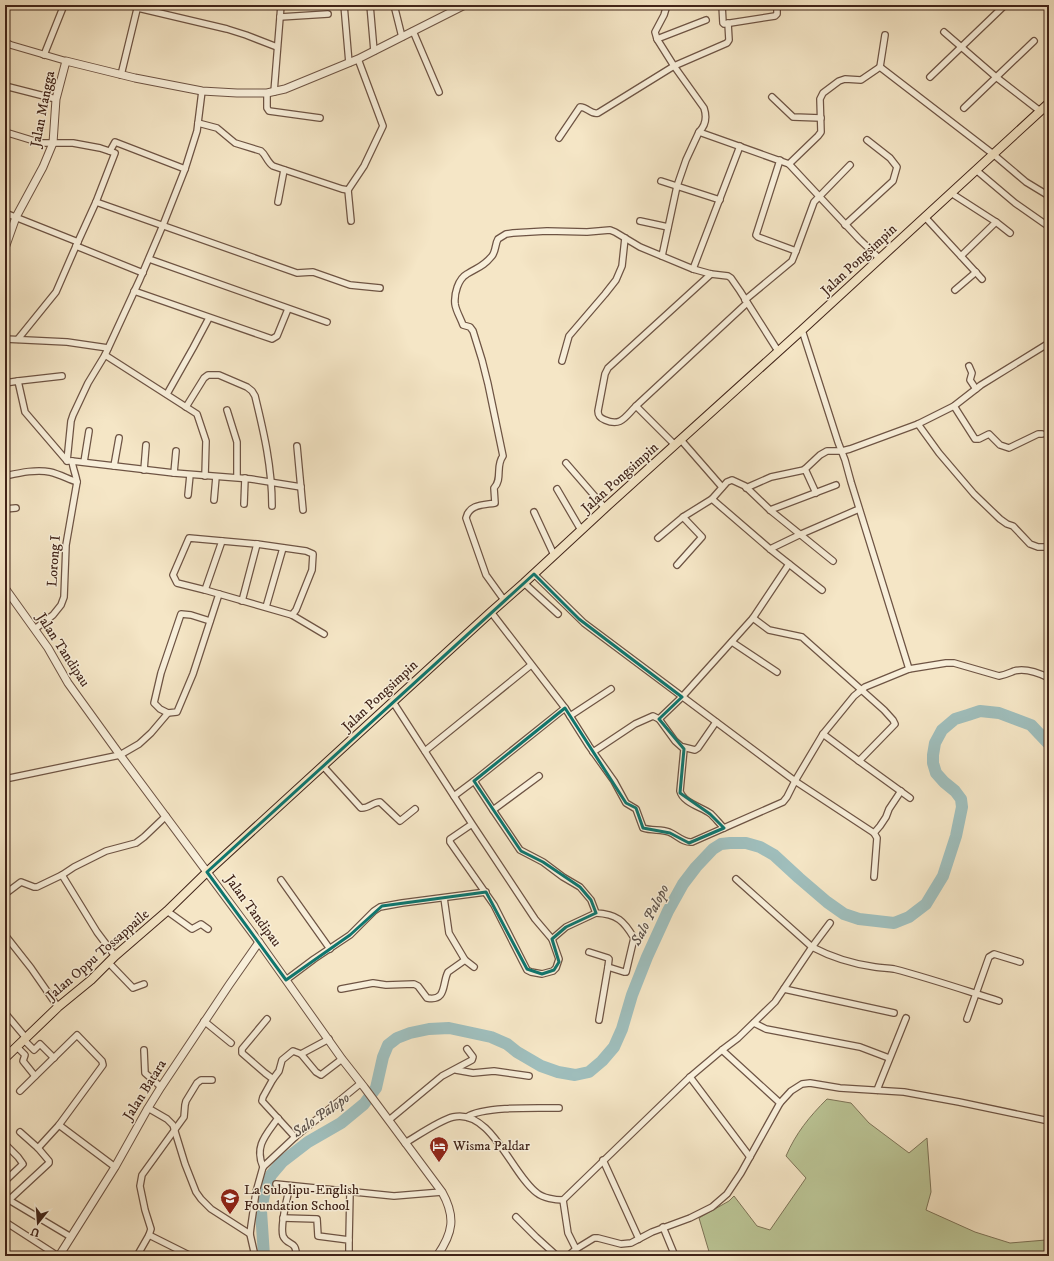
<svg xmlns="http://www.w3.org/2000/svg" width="1054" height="1261" font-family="'IM FELL DW Pica',serif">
<rect width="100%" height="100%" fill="#f5e6c6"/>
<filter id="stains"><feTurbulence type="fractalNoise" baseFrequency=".005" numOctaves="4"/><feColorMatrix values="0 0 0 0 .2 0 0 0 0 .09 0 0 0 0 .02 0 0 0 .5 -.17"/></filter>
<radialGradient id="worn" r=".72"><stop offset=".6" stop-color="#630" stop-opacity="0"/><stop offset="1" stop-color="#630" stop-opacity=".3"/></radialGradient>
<!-- green -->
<path fill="#bbc596" stroke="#7e7458" d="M827 1099 851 1103 869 1123 909 1153 927 1138 931 1192 926 1210 975 1232 1010 1243 1046 1240 1049 1237V1256L710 1255 699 1218 729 1201 734 1196 757 1226 770 1230 806 1178 786 1156C796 1133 809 1117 827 1099Z"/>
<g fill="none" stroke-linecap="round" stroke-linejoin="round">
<!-- river -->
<polyline stroke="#9fbebc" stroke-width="12" points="264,1256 261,1211 265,1190 271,1175 282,1162 308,1142 341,1123 364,1104 376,1088 383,1057 388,1045 397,1038 410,1033 429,1029 449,1028 491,1037 507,1044 517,1052 541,1066 558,1072 575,1075 589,1072 602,1061 614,1047 622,1029 632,995 647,957 668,911 683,884 696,867 713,849 721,844 730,843 746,843 760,847 774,855 799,878 827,902 844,914 859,919 894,923 909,917 926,904 943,876 956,836 962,807 961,799 955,791 944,782 936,773 933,763 933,755 935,743 942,730 955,719 968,715 980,711 999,713 1031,725 1049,744"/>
<!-- minor casing -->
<g stroke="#6e5444" stroke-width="8">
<g id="minor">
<polyline points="344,5 349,63"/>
<polyline points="370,5 374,51"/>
<polyline points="394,5 402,37"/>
<path d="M667 5 664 15 655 32 657 39 674 66 704 108C707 117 706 125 699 132L789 164 859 239 880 259"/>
<polyline points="722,5 723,23 724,24 775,16 777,14 777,5"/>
<polyline points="1046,5 1049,6"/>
<polyline points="138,8 227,29 246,35 277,47"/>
<polyline points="280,17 328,14"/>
<polyline points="413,31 439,92"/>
<polyline points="944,32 996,77 1040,111"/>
<polyline points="657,39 706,20"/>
<polyline points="5,42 11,45 66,61"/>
<polyline points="44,55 64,5"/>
<polyline points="880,67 885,35"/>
<polyline points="121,75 138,5"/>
<polyline points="930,77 1005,5"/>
<polyline points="5,86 56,99"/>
<polyline points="274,92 281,5"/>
<polyline points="267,93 267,108 269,111 320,118"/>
<polyline points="772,97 793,117 821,118"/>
<polyline points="964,108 1034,41"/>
<path d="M198 123 217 128 235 143 261 151C266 155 267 162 273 166L342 189 348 190 364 166 383 126 358 59"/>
<polyline points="5,132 41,143 73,143 100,148 115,153 96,202 76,246 143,273"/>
<path d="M559 138 580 107C588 107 590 115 598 113L674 66 727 43 729 40 728 23"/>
<polyline points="110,151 115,142 185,169"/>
<polyline points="780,160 756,235 758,237 796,251"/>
<polyline points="789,164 818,136 821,132 820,99 823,93 839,81 845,79 861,80 880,67 993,154 1026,182 1049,196"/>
<polyline points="976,170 1015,203 1045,224"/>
<polyline points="661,181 720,200"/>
<polyline points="348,190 351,221"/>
<polyline points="951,193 996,222"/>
<polyline points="96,202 297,273 313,272 350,285 380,288"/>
<polyline points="278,202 284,170"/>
<polyline points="5,213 78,242"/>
<polyline points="925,217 982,279"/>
<polyline points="640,221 668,227"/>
<polyline points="845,225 893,181 897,167 890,158 867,140"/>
<polyline points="662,256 677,186 686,160 699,132"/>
<polyline points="961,256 996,222 1010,233"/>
<polyline points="149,259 327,322"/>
<polyline points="693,269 740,146"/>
<path d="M711 274 608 368 605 374 598 411C598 416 600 418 605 420 621 427 625 417 636 406L747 303"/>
<polyline points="955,290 976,272"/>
<polyline points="134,291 272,339 277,336 288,309"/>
<polyline points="745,300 792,261 796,251 814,202 850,165"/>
<polyline points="802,330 838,442 845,460 851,482 909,669"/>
<polyline points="5,339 67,342 108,348"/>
<polyline points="18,339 56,292 76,246"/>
<polyline points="105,355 197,414 206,441 205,476"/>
<polyline points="562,361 569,336 605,294 616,280 622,266 625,238"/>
<polyline points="969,366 972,373 970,380 976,389"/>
<polyline points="18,381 62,376"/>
<polyline points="5,383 18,381 25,412 67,461"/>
<polyline points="167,394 193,348 209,318"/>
<polyline points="636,406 675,445"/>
<polyline points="954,406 975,439 979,439 989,434 1000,445 1009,448 1038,434 1042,434"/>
<path d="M186 407 204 378 208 375H219L247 387 252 391 255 396C264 433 272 467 272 506"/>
<polyline points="227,410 237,442 237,477"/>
<polyline points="918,424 939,453 974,494 1000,519 1007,524 1013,526 1030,544 1038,547 1049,547"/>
<polyline points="681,440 722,487"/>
<polyline points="297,446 303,510"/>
<polyline points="72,461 174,473 251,479 301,487"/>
<polyline points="84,462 89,431"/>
<polyline points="566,463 605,508"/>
<polyline points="114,466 119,438"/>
<polyline points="805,469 816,493"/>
<polyline points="144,470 146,445"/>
<polyline points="174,473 176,451"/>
<path d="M5 476C19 473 36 469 50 472 59 474 68 479 77 482"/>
<polyline points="746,488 771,477 804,470 820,455 827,451 842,451 850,449 918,424 954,406 981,385 1049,343"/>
<polyline points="557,489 581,530"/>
<polyline points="188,495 190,475"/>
<polyline points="214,500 216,477"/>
<polyline points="244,504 245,478"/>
<polyline points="5,509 16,508"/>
<polyline points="770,510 836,485"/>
<polyline points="534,512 554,555"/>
<polyline points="658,538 683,517"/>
<polyline points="770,549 799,535 859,509"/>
<polyline points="677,565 702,537 683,517 712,499"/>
<polyline points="534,574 584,623 795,781 874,833 877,838 874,877"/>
<polyline points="524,583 558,614"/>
<polyline points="205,590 222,541"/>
<polyline points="822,590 770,549 712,499 727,482 732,480 745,486 770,510 833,561"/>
<polyline points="219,594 205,590 177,583 173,575 189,538 257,544 306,551 313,554 312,570 296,610 292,615"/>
<path d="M504 600 486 575 466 518C469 504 484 505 495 503L494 488C503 479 495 466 503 456L488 384 482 360 473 331 470 327 463 325C461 319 456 311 455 304 454 294 458 279 467 274 478 267 483 267 492 256 496 251 495 244 498 239L506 234 513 233 547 231 587 232 610 230 615 232 640 247 693 269 711 274 728 276 731 278 740 291 778 351"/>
<polyline points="242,601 257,544"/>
<polyline points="266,607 283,548"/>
<path d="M491 612 565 708 589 746 614 781 626 803 636 809 643 828C652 831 661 829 669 832 677 835 683 843 692 842L783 802 787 797 795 781 823 734 854 696 865 687 909 669 946 663H954L999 676C1005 675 1009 673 1014 671 1025 668 1039 673 1049 678"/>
<polyline points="753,618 789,564"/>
<path d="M35 629 53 615 61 605 64 597 66 545 77 482C76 475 73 469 72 461H67L71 421 73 415 88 383 105 355 140 279 163 225 185 169 197 131 202 91"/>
<polyline points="732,642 777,672"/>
<polyline points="393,702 472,824 535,919 552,939 559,959 556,968 553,971 542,974 531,972 527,970 494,905 450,842 450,839 453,837 472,824"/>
<polyline points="168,713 160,709 154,703 161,673 181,614 191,615 210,621"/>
<polyline points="570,716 611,689"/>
<path d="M659 719 675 741 684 749 680 791C683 803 702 807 711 814 715 818 720 824 724 828"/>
<polyline points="683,747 695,750 698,748 716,722"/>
<polyline points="425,751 531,665"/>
<polyline points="593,752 635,724 653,716 659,719 682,697 753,618 769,630 802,637 884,710 893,720 895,724 859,761 823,734"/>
<polyline points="859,761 910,798"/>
<path d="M323 766 361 808C368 809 373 802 380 802L400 821 415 809"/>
<path d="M539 776 493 810 520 850 543 862 563 877 580 887 591 900 596 913C617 914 624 921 634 938L626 972H624L608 967 599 1020"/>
<polyline points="5,779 120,755 139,744 151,733 168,713 177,712 193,674 219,594 292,615 324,634"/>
<polyline points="474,781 493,810"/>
<polyline points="454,796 474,781 565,708"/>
<polyline points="874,833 880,826 886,817 889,809 901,791"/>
<polyline points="62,875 97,932 115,956"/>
<path d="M736 879 812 947C831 957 853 964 875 967 881 968 888 968 894 969 929 978 964 990 999 1001"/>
<polyline points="281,880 330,949"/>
<polyline points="5,894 21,882 34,887 37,887 62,875 74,867 106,851 136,843 144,837 166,816"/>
<polyline points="444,898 449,933 465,960 474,967"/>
<polyline points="167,911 192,929 201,924 208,929"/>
<polyline points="5,935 31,968 58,1007"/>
<polyline points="552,939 566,927 596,913"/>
<polyline points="589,952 608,958 609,959 608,967"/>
<polyline points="108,962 133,988 144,984"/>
<polyline points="286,980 314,959 350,935 374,911 380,907 402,903 486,892"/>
<path d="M341 989 373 983 386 985 414 984 418 986 427 998C447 1002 442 983 448 972L465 960"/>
<polyline points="784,989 894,1013"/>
<polyline points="5,1013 26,1038"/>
<polyline points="267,1019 242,1049 242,1053 265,1073 273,1079 263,1097 262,1101 295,1137"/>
<polyline points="967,1019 989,957 994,954 1020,962"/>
<polyline points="204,1021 231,1043"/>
<polyline points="754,1023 766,1029 860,1047 889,1058"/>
<polyline points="24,1040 34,1050 40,1044 54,1058"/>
<polyline points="17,1047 25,1055 23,1061 35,1076"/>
<polyline points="144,1050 145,1073 161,1087"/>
<polyline points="722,1050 780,1103"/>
<polyline points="301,1054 316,1072 321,1075 342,1059"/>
<polyline points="456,1070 473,1073 494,1071 529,1076"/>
<polyline points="690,1077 750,1157"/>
<polyline points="273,1079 279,1071 282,1060 293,1051 301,1054 329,1039"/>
<polyline points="877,1090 906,1018"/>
<polyline points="20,1091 77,1035 102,1061 103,1065 59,1125 115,1167"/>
<polyline points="148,1108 167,1119 173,1125 185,1164 196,1192 201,1199 211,1209 250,1234"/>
<path d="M467 1117C483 1106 538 1108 559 1108"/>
<polyline points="389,1120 442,1076 472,1060 473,1057 467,1049"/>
<path d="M405 1143C417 1136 440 1120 453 1117 491 1108 512 1175 537 1193 543 1198 555 1200 563 1200L690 1077 722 1050 738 1038 775 1002 812 947 830 923"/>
<polyline points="38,1148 59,1125"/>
<polyline points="603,1160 639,1239"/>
<path d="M263 1167C254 1146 266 1135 278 1118"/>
<polyline points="5,1181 23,1164 18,1157 7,1146"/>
<polyline points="276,1184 394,1196 442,1192"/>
<path d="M290 1186C287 1198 280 1225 283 1236 287 1246 297 1240 296 1256"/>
<polyline points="9,1200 49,1163 49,1161 38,1148 20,1132"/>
<polyline points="563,1200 568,1233 576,1249"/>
<polyline points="5,1204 9,1200 71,1237"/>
<polyline points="516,1217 536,1237 557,1256"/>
<polyline points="283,1218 317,1219 318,1236 349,1240 349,1256"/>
<polyline points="7,1223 58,1256"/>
<polyline points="663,1227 675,1256"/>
<polyline points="149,1235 191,1256"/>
<polyline points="349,1240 350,1192"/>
<polyline points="137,1256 149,1235 151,1229 145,1210 140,1186 142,1175 184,1117 185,1105 186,1101 197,1083 201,1080 212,1080"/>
<polyline points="255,1256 250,1234 251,1226 256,1192 263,1167 295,1137 361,1083"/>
<polyline points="568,1256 576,1249 594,1238 598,1238 621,1244 631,1243 652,1232 690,1218 712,1207 727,1194 741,1173 780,1103 791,1091 802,1084 810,1083 840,1088 904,1092 959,1102 1049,1121"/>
</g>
</g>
<!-- tertiary casing -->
<g stroke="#6e5444" stroke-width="9">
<g id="tertiary">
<polyline points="5,248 16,217 43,167 53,143 56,99 66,61 135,78 202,91 237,93 267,93 285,89 358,59 465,5"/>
<path d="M5 588 48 648 68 683 120 755 259 942 342 1059 364 1087 442 1192C456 1217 453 1233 437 1256"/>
<polyline points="59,1256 115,1167 148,1108 161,1087 229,985 259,942"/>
</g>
</g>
<!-- primary casing -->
<g stroke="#412419" stroke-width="10">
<polyline id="primary" points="5,1058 58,1007 91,980 115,956 167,911 207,872 491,612 524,583 605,508 802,330 1049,103"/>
</g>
<!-- minor -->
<use href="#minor" stroke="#f8efda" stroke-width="5.5"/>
<!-- tertiary -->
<use href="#tertiary" stroke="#f8efda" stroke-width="7"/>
<!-- primary -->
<use href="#primary" stroke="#f5e6c6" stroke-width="8"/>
</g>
<!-- marked area -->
<path fill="none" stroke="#0f766e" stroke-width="3" stroke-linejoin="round" d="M534 574 579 619 682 697 659 719 684 749 680 793 710 814 724 828 689 843 670 833 643 828 636 808 626 803 565 708 474 781 521 851 543 862 580 887 591 900 596 913 566 927 552 939 559 962 554 970 542 974 527 969 486 892 382 906 350 935 286 980 207 872Z"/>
<!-- icons -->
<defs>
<g id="hotel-pin" transform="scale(1)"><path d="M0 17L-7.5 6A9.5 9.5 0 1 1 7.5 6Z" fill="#8f2418" stroke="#f8efda"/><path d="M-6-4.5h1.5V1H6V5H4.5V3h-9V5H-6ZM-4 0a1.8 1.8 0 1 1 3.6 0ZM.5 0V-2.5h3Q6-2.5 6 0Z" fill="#fff"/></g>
<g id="school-pin" transform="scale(1)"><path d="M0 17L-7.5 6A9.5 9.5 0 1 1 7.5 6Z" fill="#8f2418" stroke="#f8efda"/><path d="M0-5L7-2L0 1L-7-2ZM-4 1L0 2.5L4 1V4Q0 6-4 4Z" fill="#fff"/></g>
</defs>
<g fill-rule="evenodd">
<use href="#hotel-pin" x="439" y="1146"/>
<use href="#school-pin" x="230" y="1198"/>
</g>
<g text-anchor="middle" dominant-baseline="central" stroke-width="3" stroke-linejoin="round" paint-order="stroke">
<!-- street labels -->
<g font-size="14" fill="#412419" stroke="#f8efda">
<text transform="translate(43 109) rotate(-79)">Jalan Mangga</text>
<text transform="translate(859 260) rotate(-43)">Jalan Pongsimpin</text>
<text transform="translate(620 478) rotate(-42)">Jalan Pongsimpin</text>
<text transform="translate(54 561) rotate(-86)">Lorong I</text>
<text transform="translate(63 650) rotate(57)">Jalan Tandipau</text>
<text transform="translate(380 696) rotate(-43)">Jalan Pongsimpin</text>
<text transform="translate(253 911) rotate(54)">Jalan Tandipau</text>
<text transform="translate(98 955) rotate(-41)">Jalan Oppu Tossappaile</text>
<text transform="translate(145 1090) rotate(-58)">Jalan Batara</text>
</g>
<!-- poi labels -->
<g font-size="14" fill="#412419" stroke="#f8efda" text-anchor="start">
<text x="453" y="1146">Wisma Paldar</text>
<text x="244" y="1190">La Sulolipu-English<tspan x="244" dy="16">Foundation School</tspan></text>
</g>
<!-- water labels -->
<g font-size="15" font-style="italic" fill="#5d524a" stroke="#f8efda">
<text transform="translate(650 915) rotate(-63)">Salo Palopo</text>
<text transform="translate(321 1115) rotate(-35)">Salo Palopo</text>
</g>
</g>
<!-- margin -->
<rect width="1054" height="1261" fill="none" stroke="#f5e6c6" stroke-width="20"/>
<rect x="6" y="6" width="1042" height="1249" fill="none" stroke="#412419" stroke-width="2"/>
<rect x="10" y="10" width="1034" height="1241" fill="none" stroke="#412419"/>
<!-- north arrow -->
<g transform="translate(38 1223) rotate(197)" stroke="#f8efda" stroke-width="3" paint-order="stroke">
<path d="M0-3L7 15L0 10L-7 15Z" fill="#412419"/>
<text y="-6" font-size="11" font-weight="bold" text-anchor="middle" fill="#412419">U</text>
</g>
<rect width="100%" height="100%" filter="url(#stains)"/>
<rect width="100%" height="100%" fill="url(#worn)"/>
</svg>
